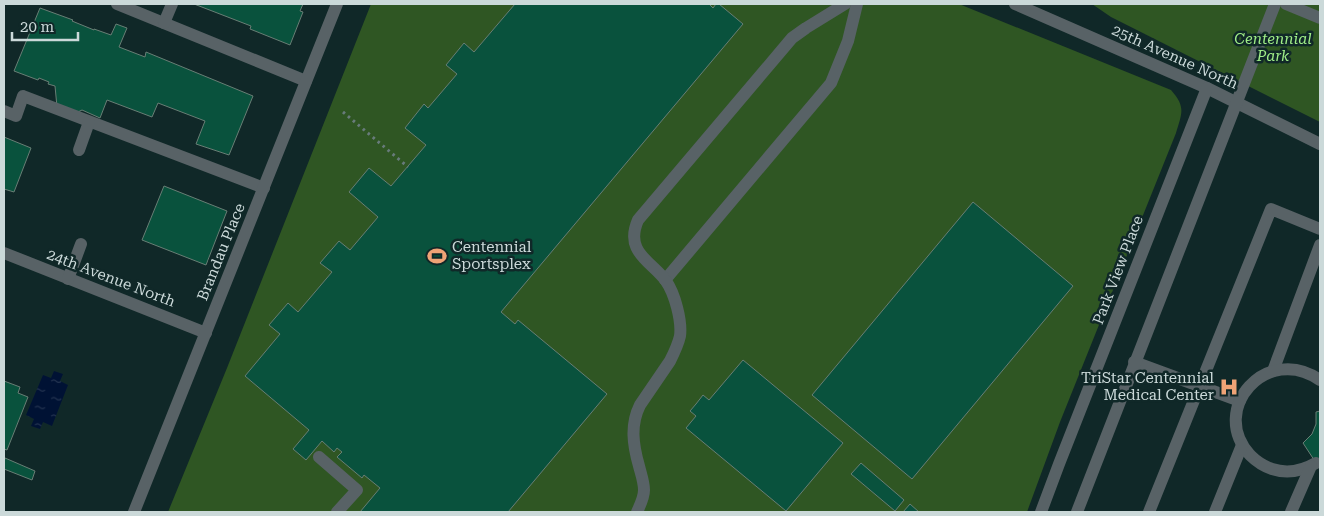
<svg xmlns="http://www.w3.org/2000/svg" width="1324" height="516" font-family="'Roboto Serif',serif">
<defs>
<pattern id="water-ripples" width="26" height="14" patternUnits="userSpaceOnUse" patternTransform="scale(1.25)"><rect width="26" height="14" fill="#001234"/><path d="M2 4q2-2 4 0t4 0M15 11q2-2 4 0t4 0" fill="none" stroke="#243451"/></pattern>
</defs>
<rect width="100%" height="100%" fill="#102828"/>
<!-- green -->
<g fill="#2f5623">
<path d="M371 4H959L1171 90C1186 107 1182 113 1176 133L1060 422 1027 512H168L227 368Z"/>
<polygon points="1092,4 1320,4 1320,122 1111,17"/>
</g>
<!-- water -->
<polygon fill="url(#water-ripples)" points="54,371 63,374 60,381 68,385 52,426 43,422 40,429 31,426 34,419 26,415 43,375 51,378"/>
<!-- building -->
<g fill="#09523d" stroke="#687e75">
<polygon points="194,4 303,4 300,11 303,12 290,45 250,29 251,26"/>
<polygon points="515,4 709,4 713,8 716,4 719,4 743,24 501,312 515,324 518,320 607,394 508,512 360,512 380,488 364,475 362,478 337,457 342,452 337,448 334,452 322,441 306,460 293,449 309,430 245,376 280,334 269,325 288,303 298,312 332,272 320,263 339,241 350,250 378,217 349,192 369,168 391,186 426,145 405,128 424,104 428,108 457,74 446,65 464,43 474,52"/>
<polygon points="40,8 73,20 72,21 94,30 94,29 111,35 116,24 127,28 119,47 145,57 146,52 253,96 229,155 196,144 205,121 158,103 152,117 107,100 100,118 82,110 74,114 57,107 55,86 48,84 49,82 39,78 38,80 14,71"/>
<polygon points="4,137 31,148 14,192 4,189"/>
<polygon points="164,186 227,211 206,265 142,240"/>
<polygon points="973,202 1073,286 912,479 812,395"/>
<polygon points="743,360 843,443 786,511 686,428 696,416 690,411 696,404 703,395 709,400"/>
<polygon points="4,381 20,387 18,393 28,397 7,450 4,449"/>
<polygon points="1320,411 1320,469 1303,443 1312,434 1316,424 1316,412"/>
<polygon points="5,458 35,471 32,480 4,469 4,462"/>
<polygon points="861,463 904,500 895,511 851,474"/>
<polygon points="910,504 919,512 903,512"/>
</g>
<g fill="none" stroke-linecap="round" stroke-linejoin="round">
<!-- path -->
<polyline stroke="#687b7b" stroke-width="3" stroke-dasharray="2.5 4" stroke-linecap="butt" points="343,112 408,167"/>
<!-- minor -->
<g stroke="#586266" stroke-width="12">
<polyline points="117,4 306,81"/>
<polyline points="1015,4 1207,88 1320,144"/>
<polyline points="1286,4 1320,18"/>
<polyline points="164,23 172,4"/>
<polyline points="4,111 16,116 23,96 264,188"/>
<polyline points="79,150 89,122"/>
<polyline points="4,253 206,333"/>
<polyline points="68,279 81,244"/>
<polyline points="665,280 831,83 848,41 857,4"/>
<polyline points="1134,362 1240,401"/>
<polyline points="1273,371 1320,245"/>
<polyline points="319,457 357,490 337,512"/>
<path d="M1316 463C1302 471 1287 474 1272 469 1263 466 1256 461 1250 455 1208 409 1267 343 1320 380"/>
<polyline points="134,512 337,4"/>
<path d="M637 512C640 505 644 498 644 490 644 482 641 474 639 466 633 445 630 425 640 405L670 361C674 353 678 345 680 336 682 321 675 294 666 281 651 261 624 252 638 220L792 38 806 28 845 4"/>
<polyline points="1041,512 1059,464 1207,88"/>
<polyline points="1077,512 1275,4"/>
<polyline points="1149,512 1271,209 1320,229"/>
<polyline points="1215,512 1242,445"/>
<polyline points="1291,512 1311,466"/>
</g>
</g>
<!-- icons -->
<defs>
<g id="stadium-bare" transform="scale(1.5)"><path d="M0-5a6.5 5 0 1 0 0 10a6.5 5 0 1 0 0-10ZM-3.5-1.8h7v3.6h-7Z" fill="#efa376" stroke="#102828" stroke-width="2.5" paint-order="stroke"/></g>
<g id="hospital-bare" transform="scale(1.5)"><path d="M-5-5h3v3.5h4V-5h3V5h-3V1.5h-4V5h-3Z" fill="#efa376" stroke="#102828" stroke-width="2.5" paint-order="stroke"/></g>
</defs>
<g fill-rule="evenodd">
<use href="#stadium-bare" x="437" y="256"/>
<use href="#hospital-bare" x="1229" y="387"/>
</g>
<g text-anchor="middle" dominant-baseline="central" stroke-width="5" stroke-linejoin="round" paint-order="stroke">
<!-- park labels -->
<g font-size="15" font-style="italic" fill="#9fed87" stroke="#102828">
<text x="1273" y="39">Centennial<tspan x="1273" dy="17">Park</tspan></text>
</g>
<!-- street labels -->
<g font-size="15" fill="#cbd9d9" stroke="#102828">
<text transform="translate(1175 57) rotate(24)">25th Avenue North</text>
<text transform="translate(221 252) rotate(-68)">Brandau Place</text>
<text transform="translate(1118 270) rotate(-69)">Park View Place</text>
<text transform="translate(111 278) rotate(21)">24th Avenue North</text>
</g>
<!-- poi labels -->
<g font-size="15" fill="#cbd9d9" stroke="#102828" text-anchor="start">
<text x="452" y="247">Centennial<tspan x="452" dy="17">Sportsplex</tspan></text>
<text x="1214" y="378" text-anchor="end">TriStar Centennial<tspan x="1214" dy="17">Medical Center</tspan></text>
</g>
</g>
<!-- border -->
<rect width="1324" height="516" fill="none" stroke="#cbd9d9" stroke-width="10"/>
<!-- scale -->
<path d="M12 32v8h66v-8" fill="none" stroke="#cbd9d9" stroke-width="2.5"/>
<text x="20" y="32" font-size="15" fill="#cbd9d9" stroke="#102828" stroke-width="4" paint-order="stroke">20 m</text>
</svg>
